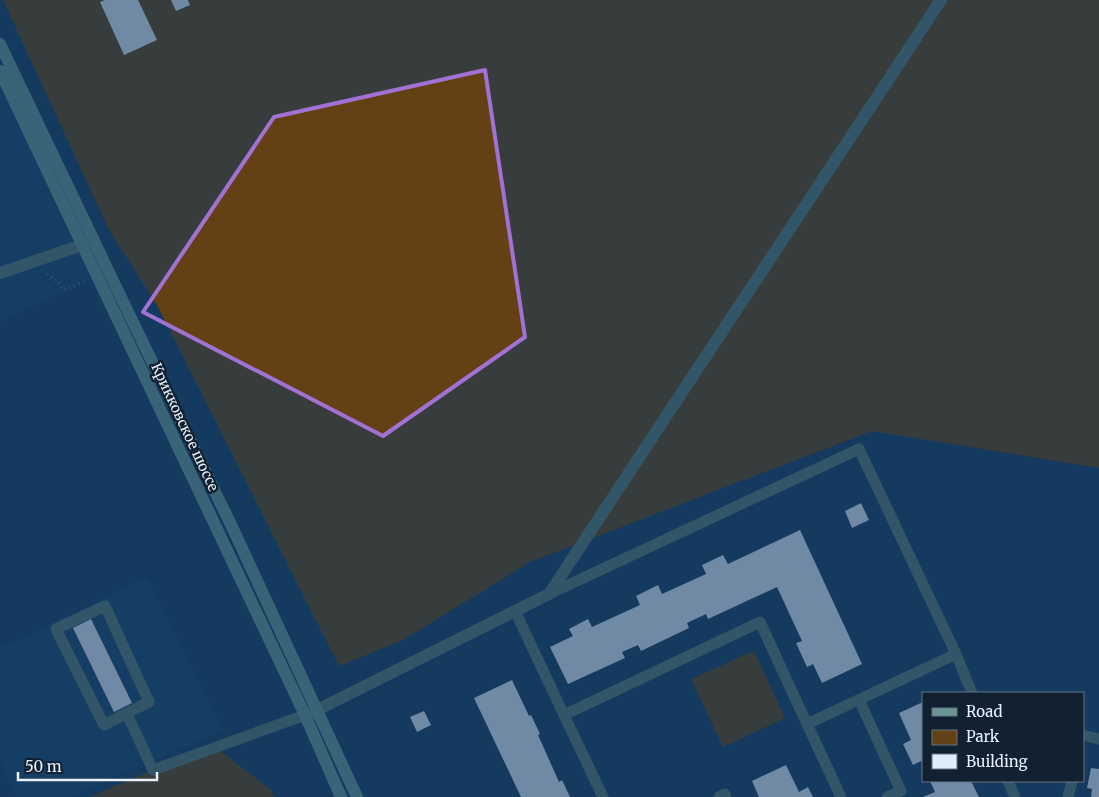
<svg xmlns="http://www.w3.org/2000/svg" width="1099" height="797" font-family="Merriweather,serif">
<rect width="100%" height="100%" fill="#143a5f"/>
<!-- built -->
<g fill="#17446e">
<polygon points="0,72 97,276 0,323"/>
<polygon points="147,578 224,730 69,797 17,797 0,761 0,648"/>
</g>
<!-- green -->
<g fill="#634114">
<polygon points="3,0 1099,0 1099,468 872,431 530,562 403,640 339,666 157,305 110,232"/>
<polygon points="754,651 785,718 723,747 691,679"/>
<polygon points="213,745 271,790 274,797 89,797"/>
</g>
<!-- building -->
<g fill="#dfecfa">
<polygon points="105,0 138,0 157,40 124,55 100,2"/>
<polygon points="171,0 188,0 190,5 176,11"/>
<polygon points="861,503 869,520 852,528 845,511"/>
<polygon points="800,530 862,664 822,683 813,664 807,667 796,643 802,641 777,587 708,619 706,614 687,623 689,628 641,651 638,645 622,652 625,658 568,684 550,647 573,636 569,629 588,619 592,627 640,605 636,596 658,585 662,594 706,574 702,565 723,555 728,564"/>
<polygon points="91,619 132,703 114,712 73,628"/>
<polygon points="512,680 529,716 531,715 540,734 538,735 559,782 562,780 570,797 521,797 474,698"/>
<polygon points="923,702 923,765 921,761 913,765 903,744 911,740 899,713"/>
<polygon points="424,711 431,725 417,732 410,717"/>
<polygon points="786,765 799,792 808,787 813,797 759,797 752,781"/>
<polygon points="1091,768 1099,769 1099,797 1091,797 1092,789 1087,788"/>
<polygon points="930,781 971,781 979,797 923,797 935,792"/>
</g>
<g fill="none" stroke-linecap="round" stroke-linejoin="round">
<!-- path -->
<polyline stroke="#5c7893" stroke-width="3" stroke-dasharray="1 4" stroke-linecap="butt" points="47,274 59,282 63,290 84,282"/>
<!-- lane -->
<g stroke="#577673" stroke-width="11">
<polygon points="105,606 149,702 104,725 56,629"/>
<polyline points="515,611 564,715 760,622 807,724 956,654 859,449 549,594"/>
<polyline points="956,654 972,693"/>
<polyline points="859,700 901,791 887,797"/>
<polyline points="127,714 153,770 305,715"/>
<polyline points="564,715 603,797"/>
<polyline points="807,724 841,797"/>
<polyline points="1083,735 1099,739"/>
<polyline points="1008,781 1015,797"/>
<polyline points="719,797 725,794 726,797"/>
<polyline points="1068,797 1072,781"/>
</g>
<!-- street -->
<g stroke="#577673" stroke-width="12">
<polyline points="0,273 82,245"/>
<polyline points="307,715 549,594 941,0"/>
</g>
<!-- secondary -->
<g stroke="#669794" stroke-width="12">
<polyline points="0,44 115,285 234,531 357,797"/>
<polyline points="0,71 305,715 341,797"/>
</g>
</g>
<!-- marked area -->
<path d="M0 0H1099V797H0ZM485 70 525 337 383 436 143 312 274 117Z" fill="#143a5f" fill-opacity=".55" fill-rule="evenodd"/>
<path fill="none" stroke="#a271d4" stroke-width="4" stroke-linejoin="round" d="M485 70 525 337 383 436 143 312 274 117Z"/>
<g text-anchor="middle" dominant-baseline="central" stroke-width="5" stroke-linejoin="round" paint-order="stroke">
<!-- street labels -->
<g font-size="14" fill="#e9f2fb" stroke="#112132">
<text transform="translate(185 427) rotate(65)">Крикковское шоссе</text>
</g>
</g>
<!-- legend -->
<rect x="922" y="692" width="162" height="90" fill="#112132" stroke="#677582"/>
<rect x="932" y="708" width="25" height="8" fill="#669794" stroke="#677582"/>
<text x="966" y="717" font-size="15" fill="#e9f2fb">Road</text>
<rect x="932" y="730" width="25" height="15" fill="#634114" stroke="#677582"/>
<text x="966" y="742" font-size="15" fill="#e9f2fb">Park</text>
<rect x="932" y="754" width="25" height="15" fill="#dfecfa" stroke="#677582"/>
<text x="966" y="767" font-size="15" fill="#e9f2fb">Building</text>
<!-- scale -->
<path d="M18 772v8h139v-8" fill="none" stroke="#e9f2fb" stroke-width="2.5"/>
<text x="25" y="772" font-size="15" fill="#e9f2fb" stroke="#112132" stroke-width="4" paint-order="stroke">50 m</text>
</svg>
